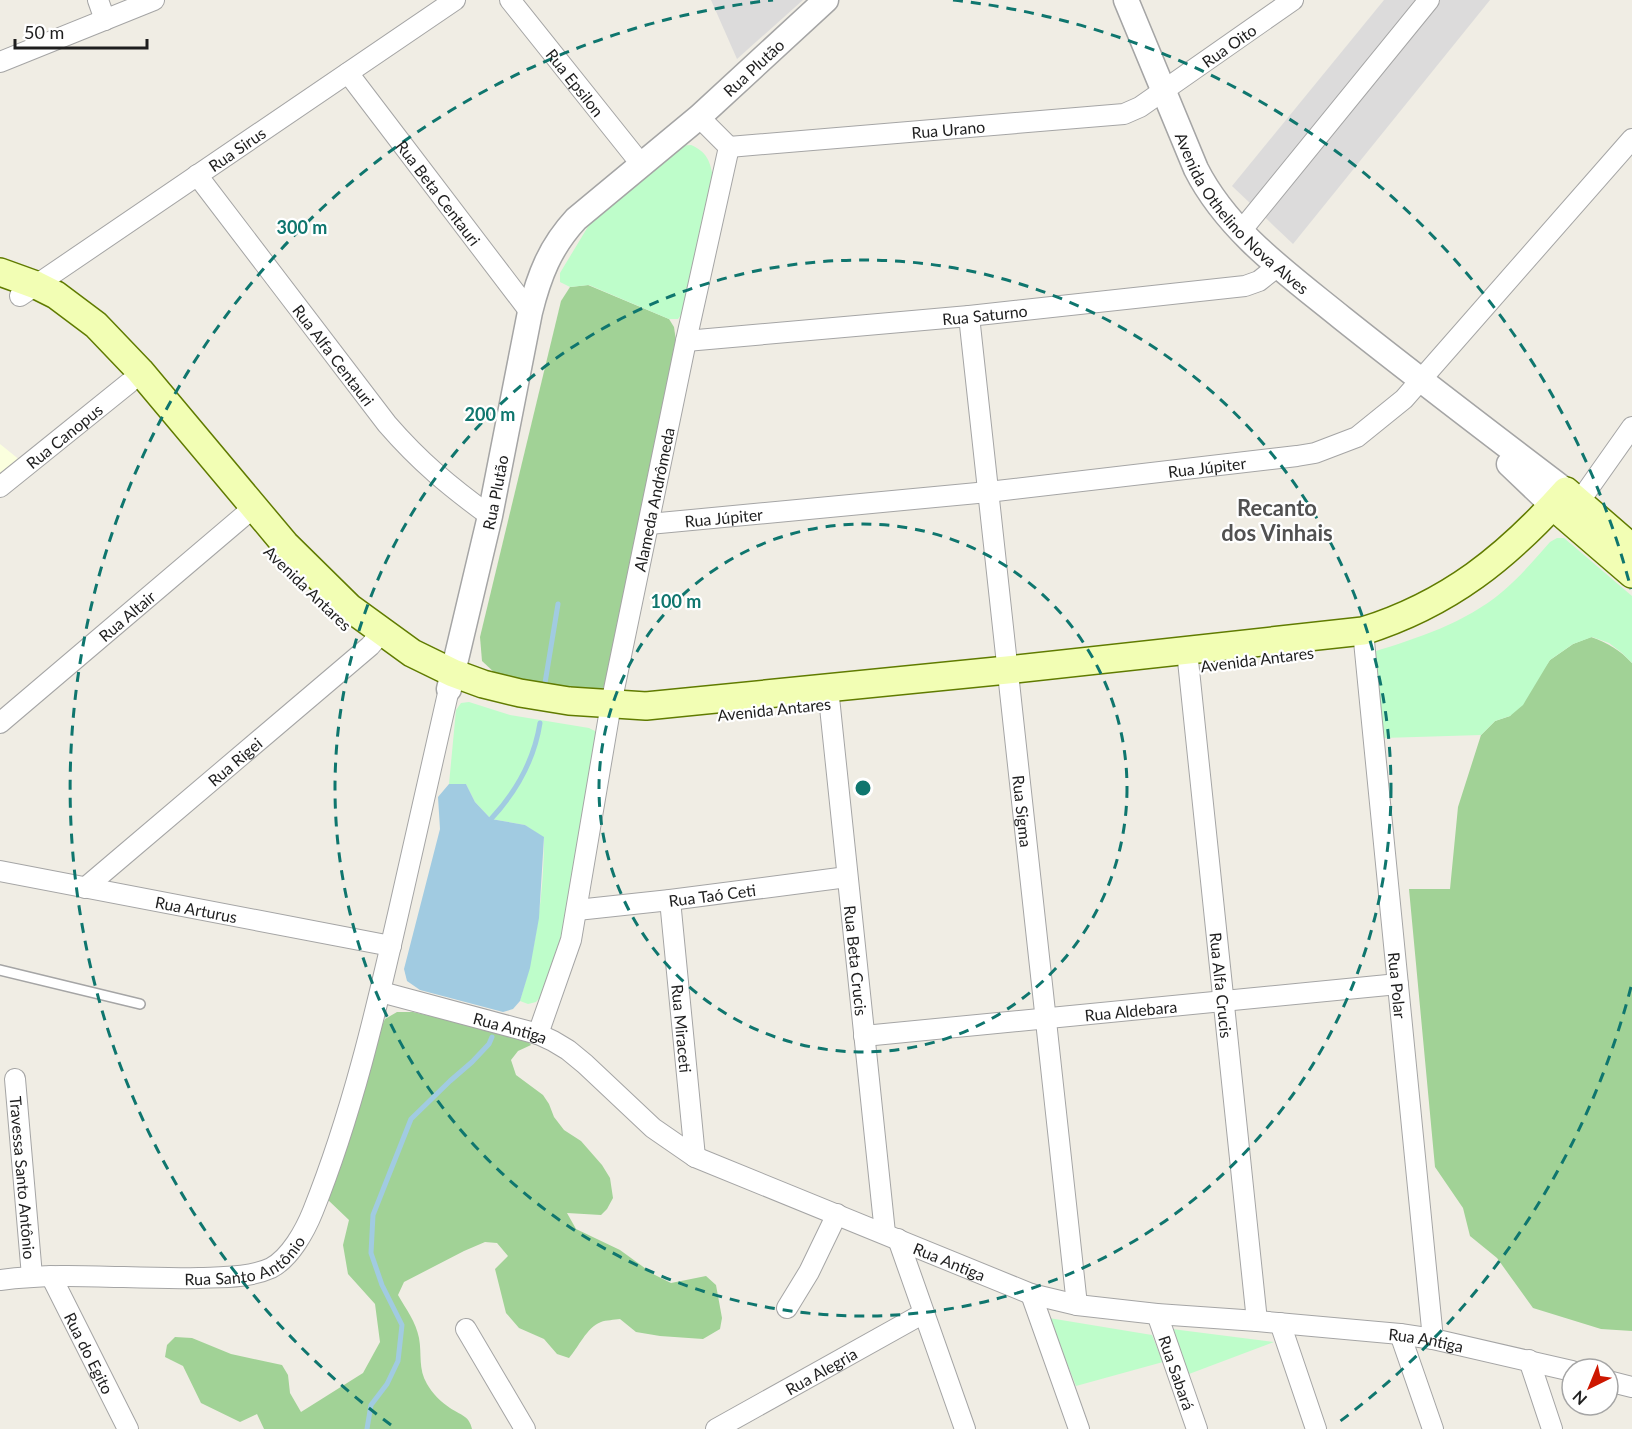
<svg xmlns="http://www.w3.org/2000/svg" width="1632" height="1429" font-family="Lato,sans-serif">
<rect width="100%" height="100%" fill="#f0ede4"/>
<!-- residential -->
<g fill="#dcdbdb">
<polygon points="711,0 803,0 737,59"/>
<polygon points="1384,0 1490,0 1293,244 1232,186"/>
</g>
<!-- education -->
<polygon fill="#fbffde" points="0,444 21,461 0,478"/>
<!-- forest -->
<g fill="#a1d296">
<polygon points="588,285 669,319 674,327 676,341 606,686 597,693 515,680 496,674 482,661 480,637 561,301 570,287"/>
<path d="M1591 637C1608 643 1620 650 1632 663V1331L1601 1329 1533 1308 1497 1258 1470 1236 1463 1208 1435 1167 1409 889H1450L1458 807 1481 735 1495 721 1510 716 1550 660 1573 644Z"/>
<path d="M397 1012H413L525 1038 531 1045 518 1051 511 1060 516 1075 543 1095 549 1104 554 1117 564 1130 581 1141 602 1165 610 1178 613 1198 607 1209 601 1215 567 1213 576 1229 620 1250 653 1274 671 1283 706 1276 716 1285 722 1318 720 1329 703 1339 660 1336 636 1332 620 1319C614 1320 606 1320 601 1322 586 1328 579 1347 569 1358L557 1354 544 1339 519 1328 506 1313 495 1269 508 1256 497 1243 485 1242 464 1251 404 1282 398 1295C406 1309 416 1322 419 1338 422 1354 418 1369 427 1384 432 1393 441 1402 450 1408 460 1415 469 1415 472 1429H264L257 1414 240 1422 201 1403 183 1366 165 1357 167 1345 175 1337 192 1338 231 1354 282 1365 288 1375 290 1393 301 1412 363 1373 380 1342 375 1304 348 1274 343 1245 349 1220 327 1199 380 1029 385 1019Z"/>
</g>
<!-- park -->
<g fill="#befdca">
<path d="M691 145C707 152 710 161 713 177L684 311 678 319H669L589 285 570 287 560 282V273L592 220 678 146Z"/>
<path d="M1557 538H1564L1632 596V663L1622 653 1609 643 1592 637 1573 644 1550 660 1523 705 1510 716 1495 721 1481 735 1383 738 1373 652C1418 638 1465 623 1502 592 1520 577 1535 559 1550 542Z"/>
<path d="M469 702 510 715 589 728 595 731 599 741 571 909 543 994 536 1002 528 1004 520 1001C536 948 544 893 544 838L525 825 491 819 475 802 466 784H449L456 710 461 703Z"/>
<polygon points="1049,1318 1152,1335 1163,1362 1076,1386"/>
<polygon points="1172,1329 1274,1342 1189,1374"/>
</g>
<!-- water -->
<polygon fill="#a1cbe1" points="449,784 466,784 475,802 491,819 525,825 544,837 539,918 530,968 520,1001 513,1009 503,1012 420,990 407,981 404,969 440,829 438,797"/>
<g fill="none" stroke-linecap="round" stroke-linejoin="round">
<!-- stream -->
<g stroke="#a1cbe1" stroke-width="5">
<polyline points="545,683 558,604"/>
<path d="M491 819C517 791 534 761 540 723"/>
<polyline points="367,1429 371,1405 387,1384 398,1361 402,1325 382,1285 371,1253 373,1215 411,1119 450,1081 472,1062 489,1044 492,1037"/>
</g>
<!-- service casing -->
<g stroke="#a5a5a5" stroke-width="12">
<polyline id="service" points="0,970 140,1004"/>
</g>
<!-- minor casing -->
<g stroke="#a5a5a5" stroke-width="22">
<g id="minor">
<polyline points="98,0 105,20"/>
<path id="s1" d="M510 0 641 164"/>
<polyline points="0,62 154,0"/>
<path id="s2" d="M348 73 530 312"/>
<path id="s3" d="M729 147 1124 114 1140 107 1293 0"/>
<path id="s4" d="M197 175 387 424C420 462 449 486 490 516"/>
<polyline points="1241,231 1429,0"/>
<path id="s5" d="M20 296 455 0"/>
<path id="s6" d="M969 316 1077 1305"/>
<path id="s7" d="M686 341 969 316 1245 286 1259 281 1278 266"/>
<path id="s8" d="M0 487 129 383"/>
<polyline points="1579,502 1632,427"/>
<path id="s9" d="M649 524 988 492 1297 456 1315 453 1357 437 1404 399 1632 139"/>
<path id="s10" d="M1363 631 1433 1339"/>
<path id="s11" d="M1187 651 1257 1321"/>
<path id="s12" d="M828 688 885 1233"/>
<path id="s13" d="M0 723 253 508"/>
<path id="s14" d="M0 871 391 946"/>
<path id="s15" d="M85 888 370 646 381 633"/>
<path id="s16" d="M670 900 695 1157"/>
<path id="s17" d="M577 910 670 900 847 877"/>
<path id="s18" d="M381 992 538 1034 553 1041 568 1050 585 1064 653 1128 695 1157 1031 1294 1077 1305 1157 1314 1257 1321 1400 1334 1433 1339 1572 1371"/>
<path id="s19" d="M538 1034 571 940 611 704 686 341 729 147 699 117"/>
<path id="s20" d="M864 1036 1398 984"/>
<path id="s21" d="M15 1079 32 1276"/>
<polyline points="898,1239 965,1429"/>
<path id="s22" d="M51 1276 128 1429"/>
<path id="s23" d="M0 1280C66 1271 133 1280 199 1278 223 1277 249 1278 271 1268 290 1258 305 1231 313 1211 352 1114 376 1011 399 910 416 836 432 763 449 689"/>
<polyline points="1031,1294 1079,1429"/>
<polyline points="787,1308 809,1272 837,1214"/>
<path id="s24" d="M1157 1314 1197 1429"/>
<polyline points="1280,1323 1316,1429"/>
<polyline points="466,1329 525,1429"/>
<polyline points="1400,1334 1433,1429"/>
<polyline points="1529,1360 1552,1429"/>
<polyline points="1608,1381 1632,1387"/>
<path id="s25" d="M716 1429 924 1313"/>
</g>
</g>
<!-- tertiary casing -->
<g stroke="#a5a5a5" stroke-width="27">
<g id="tertiary">
<path id="s26" d="M1126 0 1196 169C1228 232 1288 274 1342 318 1416 377 1491 434 1566 491"/>
<polyline points="1509,464 1553,506"/>
<path id="s27" d="M449 689 490 516 530 312C539 276 550 247 576 219L699 117 826 0"/>
</g>
</g>
<!-- secondary casing -->
<g stroke="#607b00" stroke-width="30">
<g id="secondary">
<path d="M0 272 36 285 56 295 96 325 140 371 285 544 350 608 412 653 453 673 483 684 520 693 569 701 646 706 1007 670 1363 631C1449 604 1507 557 1566 491L1632 548"/>
<polyline points="1553,506 1632,574"/>
</g>
</g>
<!-- service -->
<use href="#service" stroke="#fff" stroke-width="9"/>
<!-- minor -->
<use href="#minor" stroke="#fff" stroke-width="20"/>
<!-- tertiary -->
<use href="#tertiary" stroke="#fff" stroke-width="24"/>
<!-- secondary -->
<use href="#secondary" stroke="#f2feb4" stroke-width="27"/>
</g>
<!-- distance rings -->
<g fill="none" stroke="#0f766e" stroke-width="3" stroke-dasharray="10 8">
<circle cx="863" cy="788" r="264"/>
<circle cx="863" cy="788" r="528"/>
<path d="M1631 987A793 793 0 0 1 1335 1425M391 1425A793 793 0 0 1 773 0M953 0A793 793 0 0 1 1631 589"/>
</g>
<g text-anchor="middle" dominant-baseline="central" stroke-width="4.5" stroke-linejoin="round" paint-order="stroke">
<!-- street labels -->
<g font-size="16" fill="#1e1e1e" stroke="#fff">
<text stroke="none"><textPath href="#s3" startOffset="522">Rua Oito</textPath></text>
<text stroke="none"><textPath href="#s27" startOffset="724">Rua Plutão</textPath></text>
<text stroke="none"><textPath href="#s1" startOffset="105">Rua Epsilon</textPath></text>
<text stroke="none"><textPath href="#s3" startOffset="220">Rua Urano</textPath></text>
<text stroke="none"><textPath href="#s5" startOffset="262">Rua Sirus</textPath></text>
<text stroke="none"><textPath href="#s2" startOffset="150">Rua Beta Centauri</textPath></text>
<text stroke="none"><textPath href="#s26" startOffset="246">Avenida Othelino Nova Alves</textPath></text>
<text stroke="none"><textPath href="#s7" startOffset="300">Rua Saturno</textPath></text>
<text stroke="none"><textPath href="#s4" startOffset="226">Rua Alfa Centauri</textPath></text>
<text stroke="none"><textPath href="#s8" startOffset="82">Rua Canopus</textPath></text>
<text stroke="none"><textPath href="#s9" startOffset="561">Rua Júpiter</textPath></text>
<text stroke="none"><textPath href="#s27" startOffset="202">Rua Plutão</textPath></text>
<text stroke="none"><textPath href="#s19" startOffset="548">Alameda Andrômeda</textPath></text>
<text stroke="none"><textPath href="#s9" startOffset="75">Rua Júpiter</textPath></text>
<text transform="translate(308 588) rotate(44)">Avenida Antares</text>
<text stroke="none"><textPath href="#s13" startOffset="166">Rua Altair</textPath></text>
<text transform="translate(1257 659) rotate(-7)">Avenida Antares</text>
<text transform="translate(774 709) rotate(-6)">Avenida Antares</text>
<text stroke="none"><textPath href="#s15" startOffset="196">Rua Rigei</textPath></text>
<text stroke="none"><textPath href="#s6" startOffset="498">Rua Sigma</textPath></text>
<text stroke="none"><textPath href="#s17" startOffset="136">Rua Taó Ceti</textPath></text>
<text stroke="none"><textPath href="#s14" startOffset="200">Rua Arturus</textPath></text>
<text stroke="none"><textPath href="#s12" startOffset="274">Rua Beta Crucis</textPath></text>
<text stroke="none"><textPath href="#s10" startOffset="356">Rua Polar</textPath></text>
<text stroke="none"><textPath href="#s11" startOffset="336">Rua Alfa Crucis</textPath></text>
<text stroke="none"><textPath href="#s20" startOffset="268">Rua Aldebara</textPath></text>
<text stroke="none"><textPath href="#s18" startOffset="134">Rua Antiga</textPath></text>
<text stroke="none"><textPath href="#s16" startOffset="129">Rua Miraceti</textPath></text>
<text stroke="none"><textPath href="#s21" startOffset="99">Travessa Santo Antônio</textPath></text>
<text stroke="none"><textPath href="#s23" startOffset="250">Rua Santo Antônio</textPath></text>
<text stroke="none"><textPath href="#s18" startOffset="638">Rua Antiga</textPath></text>
<text stroke="none"><textPath href="#s18" startOffset="1124">Rua Antiga</textPath></text>
<text stroke="none"><textPath href="#s22" startOffset="86">Rua do Egito</textPath></text>
<text stroke="none"><textPath href="#s25" startOffset="120">Rua Alegria</textPath></text>
<text stroke="none"><textPath href="#s24" startOffset="62">Rua Sabará</textPath></text>
</g>
<!-- district labels -->
<g font-size="22" font-weight="bold" fill="#515151" stroke="#fff">
<text x="1277" y="507">Recanto<tspan x="1277" dy="25">dos Vinhais</tspan></text>
</g>
</g>
<circle cx="863" cy="788" r="9" fill="#0f766e" stroke="#fff" stroke-width="3"/>
<g font-size="18" text-anchor="middle" font-weight="bold" fill="#0f766e" stroke="#fff" stroke-width="4.5" stroke-linejoin="round" paint-order="stroke">
<text x="302" y="234">300 m</text>
<text x="490" y="421">200 m</text>
<text x="676" y="608">100 m</text>
</g>
<!-- north arrow -->
<g transform="translate(1590 1387) rotate(223)"><circle r="28" fill="#ffffff" stroke="#a5a5a5" stroke-width="1.5"/>
<path d="M0-4.5L10 22L0 15L-10 22Z" fill="#cd1700"/>
<text y="-9" font-size="16" font-weight="bold" text-anchor="middle" fill="#1e1e1e">N</text>
</g>
<!-- scale -->
<path d="M15 39v9h132v-9" fill="none" stroke="#1e1e1e" stroke-width="3"/>
<text x="24" y="39" font-size="18" fill="#1e1e1e" stroke="#ffffff" stroke-width="4.5" paint-order="stroke">50 m</text>
</svg>
